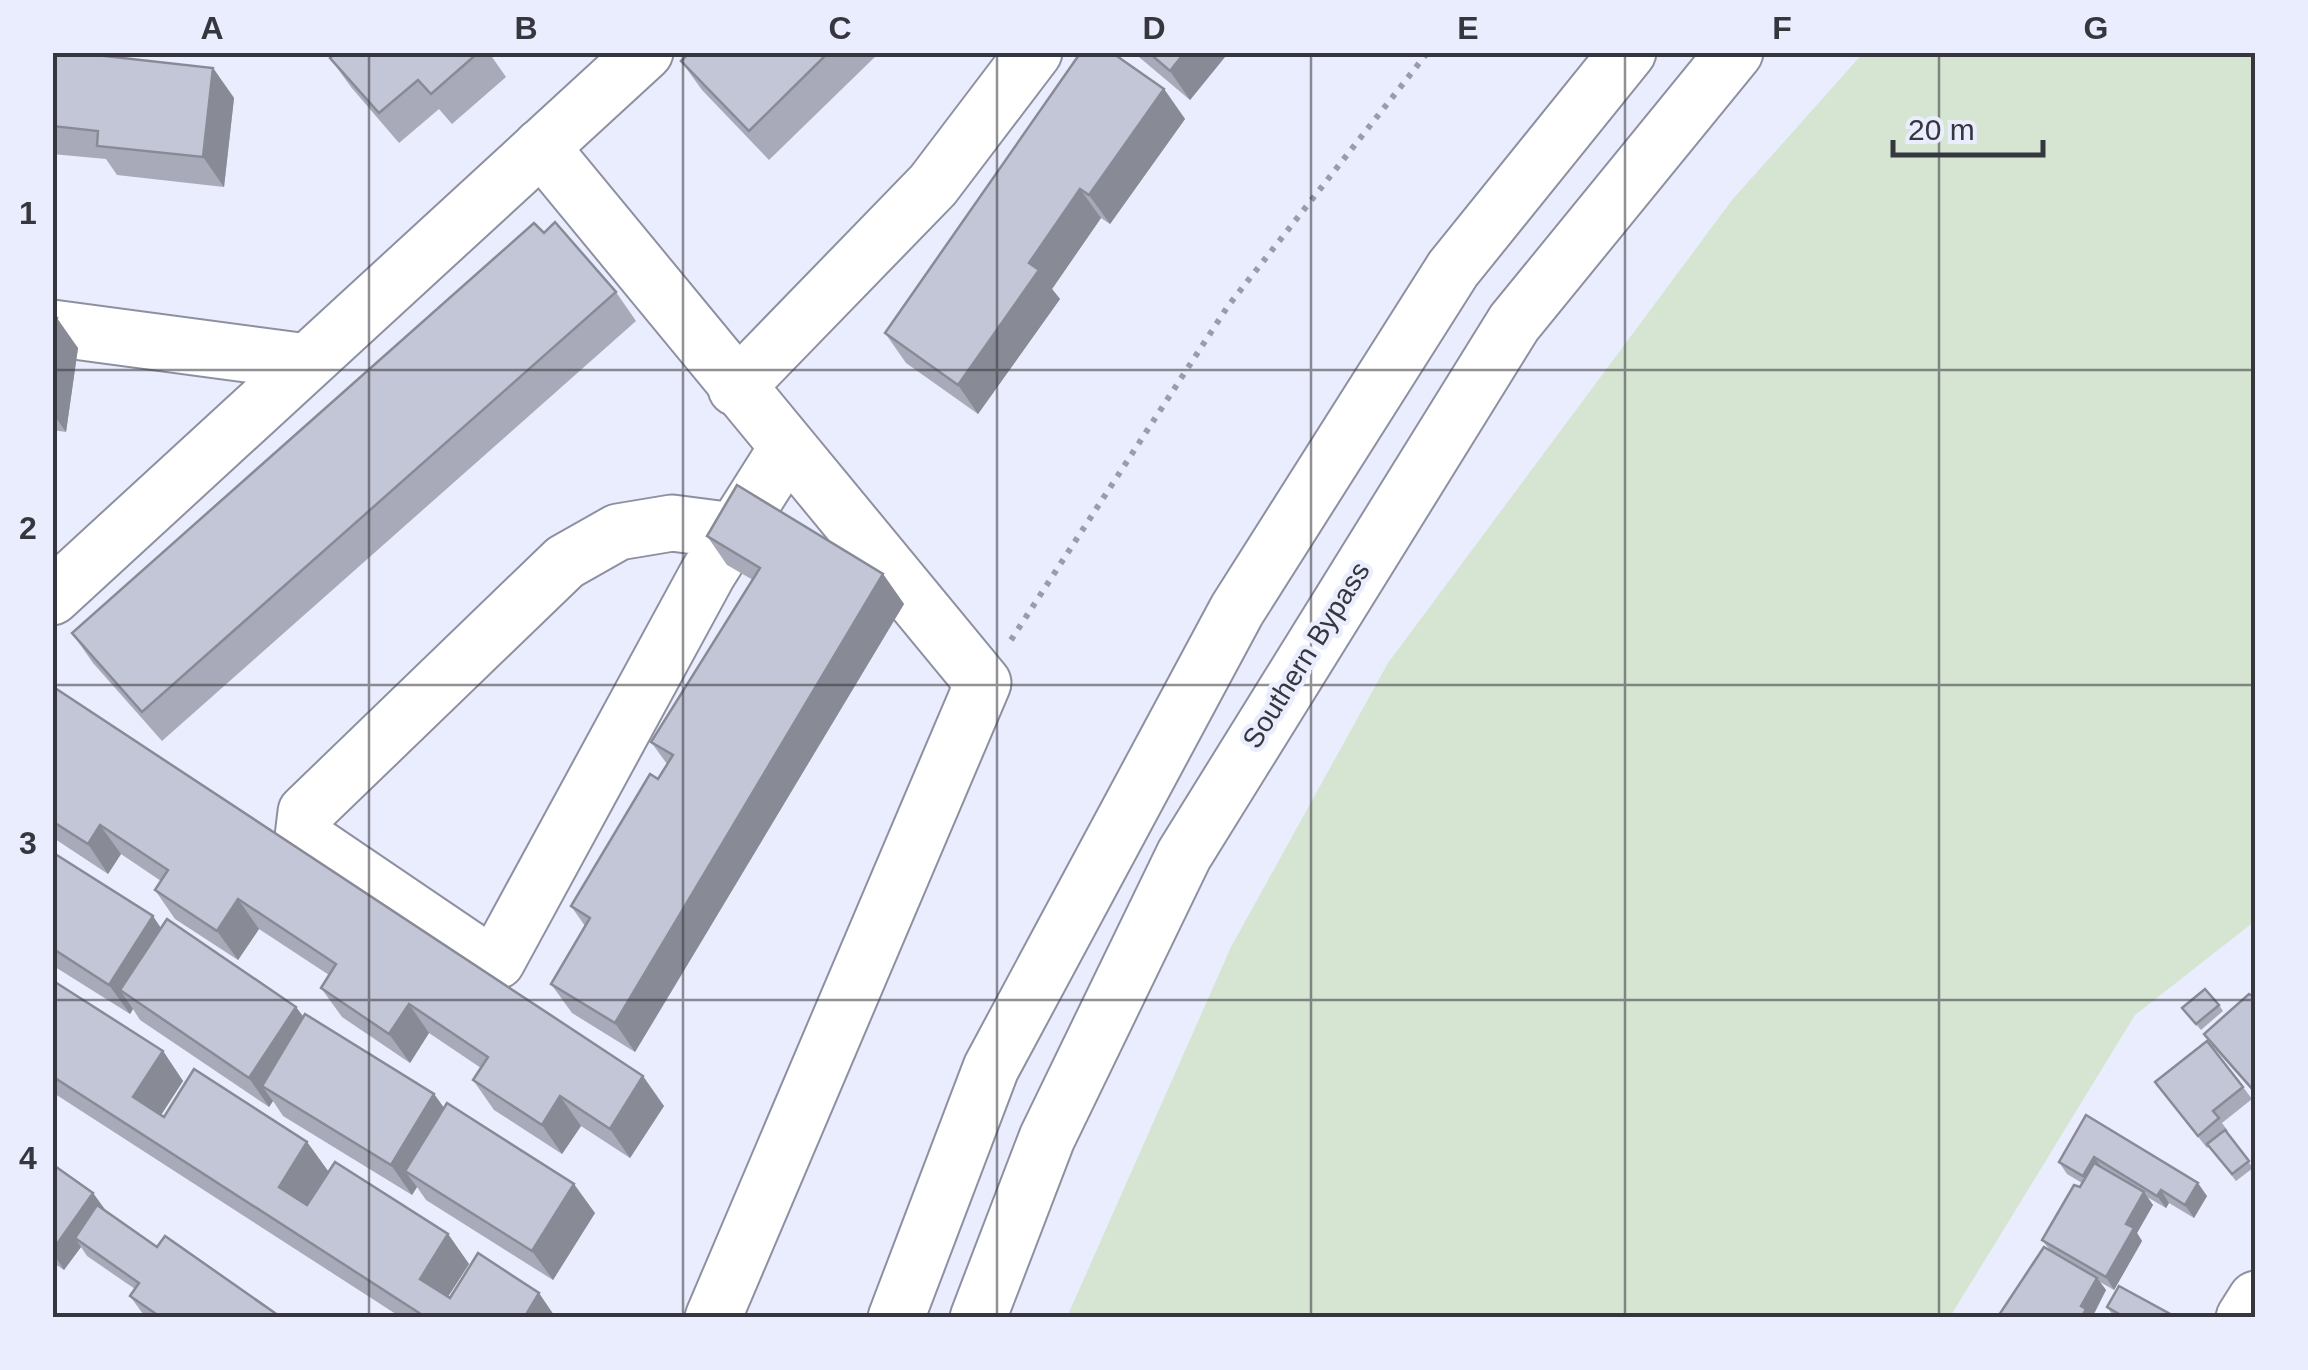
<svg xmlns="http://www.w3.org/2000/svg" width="2308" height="1370" font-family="Arial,sans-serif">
<rect width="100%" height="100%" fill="#eaedfe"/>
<!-- green -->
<polygon fill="#d5e5d1" points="1864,52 2255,53 2255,921 2135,1015 1950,1317 1067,1317 1231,947 1388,663 1732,200"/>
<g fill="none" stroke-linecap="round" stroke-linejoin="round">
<!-- minor casing -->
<g stroke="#8d90a0" stroke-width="59">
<g id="minor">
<polyline points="541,147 983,683 713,1318"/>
<polyline points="52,328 307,362"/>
<polyline points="736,388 933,185 1034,52"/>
<polyline points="734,531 672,523 618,532 565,562 306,812 303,837 480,957 497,961 708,573 787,448"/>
<polyline points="52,597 645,52"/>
<polyline points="2244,1318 2256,1299"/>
</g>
</g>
<!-- trunk casing -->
<g stroke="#8d90a0" stroke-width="59">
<g id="trunk">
<polyline points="896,1318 991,1068 1237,610 1453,269 1628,52"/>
<polyline points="978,1318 1047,1138 1184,855 1514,323 1735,52"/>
</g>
</g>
<!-- path -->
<polyline stroke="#9a9ca9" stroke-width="6" stroke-dasharray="5 8" stroke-linecap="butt" points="1011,640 1228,306 1428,52"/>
<!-- minor -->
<use href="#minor" stroke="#fff" stroke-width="55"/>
<!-- trunk -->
<use href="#trunk" stroke="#fff" stroke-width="55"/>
</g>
<!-- wall -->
<g fill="#a8aab9">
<polygon points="52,52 213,68 234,98 224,187 117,175 106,159 52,154"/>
<polygon points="336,52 497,52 492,57 506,77 452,124 439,109 399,143 351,87 330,58"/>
<polygon points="690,52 880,52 769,160 702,90 681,61"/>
<polygon points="1133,52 1229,52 1190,100"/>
<polygon points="1164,89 1185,119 1110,224 1101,218 1052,289 1060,299 978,414 906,363 885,333"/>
<polygon points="544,233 616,292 636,321 162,741 93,663 72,633"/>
<polygon points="52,318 78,348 66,432 52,430"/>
<polygon points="707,536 883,574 904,604 635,1052 572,1013 551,984 585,926 571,906 667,764 651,742 753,580 727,565"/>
<polygon points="52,686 664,1106 630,1158 581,1126 562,1154 494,1110 473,1080 481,1068 429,1033 410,1063 342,1017 321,988 329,975 259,929 238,960 175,919 155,890 161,881 121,854 108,874 52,837"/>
<polygon points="52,852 161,928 296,1007 304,1017 434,1094 444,1108 595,1213 553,1280 426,1200 417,1187 412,1195 283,1116 273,1101 269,1107 140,1020 133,1009 130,1014 52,965"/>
<polygon points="52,986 163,1051 183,1081 161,1115 164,1117 307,1142 328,1171 448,1234 469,1264 448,1297 556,1318 402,1318 52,1092"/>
<polygon points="2256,998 2256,1095 2213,1047 2204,1034"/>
<polygon points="2219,1005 2223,1011 2201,1030 2182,1008"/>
<polygon points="2155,1082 2243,1087 2252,1099 2222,1123 2228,1131 2226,1132 2253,1168 2236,1181 2209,1146 2207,1148"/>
<polygon points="2086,1115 2207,1196 2194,1218 2169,1203 2166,1208 2147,1197 2153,1205 2137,1233 2142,1241 2114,1290 2100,1282 2106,1290 2091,1316 1997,1318 2049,1249 2042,1240 2082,1183 2067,1174 2059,1162"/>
<polygon points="52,1164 93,1193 106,1211 157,1247 282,1318 148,1318 143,1314 130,1296 135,1289 87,1256 81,1247 64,1270 52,1262"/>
<polygon points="2107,1307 2173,1318 2119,1318 2112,1314"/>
</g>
<!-- shaded-wall -->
<g fill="#888b96">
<polygon points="1185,52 1229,52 1190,100 1170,71"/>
<polygon points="213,68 234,98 224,187 203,157"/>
<polygon points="1164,89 1185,119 1110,224 1089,195"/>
<polygon points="1080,189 1101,218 1052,289 1060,299 978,414 958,385 1029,263"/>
<polygon points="57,318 78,348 66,432 52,412 52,352"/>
<polygon points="883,574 904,604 635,1052 615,1023"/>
<polygon points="100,825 121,854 108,874 88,844"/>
<polygon points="238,899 259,929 238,960 217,931"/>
<polygon points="153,916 173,946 120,990 133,1009 130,1014 109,985"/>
<polygon points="409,1004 429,1033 410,1063 389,1034"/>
<polygon points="296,1007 316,1036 262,1086 273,1101 269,1107 249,1078"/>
<polygon points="163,1051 183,1081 154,1126 133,1097"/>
<polygon points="643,1076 664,1106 630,1158 610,1129"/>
<polygon points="434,1094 455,1123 405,1171 417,1187 412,1195 391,1165"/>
<polygon points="560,1096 581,1126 562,1154 542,1125"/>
<polygon points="307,1142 328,1171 299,1216 279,1187"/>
<polygon points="2094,1157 2103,1169 2092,1189 2083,1176"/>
<polygon points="2198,1183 2207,1196 2194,1218 2185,1205"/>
<polygon points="574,1184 595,1213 553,1280 532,1251"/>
<polygon points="2161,1190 2169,1203 2166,1208 2157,1196"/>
<polygon points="2144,1192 2153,1205 2137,1233 2142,1241 2114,1290 2106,1277 2126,1224"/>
<polygon points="93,1193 106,1211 75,1238 81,1247 64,1270 52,1251"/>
<polygon points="448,1234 469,1264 440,1309 420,1279"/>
<polygon points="2097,1278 2106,1290 2092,1318 2081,1318 2081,1306"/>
<polygon points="539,1293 556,1318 524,1318"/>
</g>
<!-- building -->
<g fill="#c3c6d7" stroke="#888b96" stroke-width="2.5">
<polygon points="52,52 69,52 213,68 203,157 97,146 98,131 52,126"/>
<polygon points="336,52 479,52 431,94 418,80 379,113 330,58"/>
<polygon points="690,52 829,52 749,131 681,61"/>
<polygon points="1081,52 1111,52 1164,89 1089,195 1080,189 1029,263 1039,270 958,385 885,333"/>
<polygon points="1148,52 1185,52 1170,71"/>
<polygon points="555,222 616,292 142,712 72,633 534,223 544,233"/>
<polygon points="52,318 57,318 52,352"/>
<polygon points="737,485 883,574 615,1023 551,984 590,918 571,906 650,774 658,779 673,755 651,742 760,568 707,536"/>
<polygon points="52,686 643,1076 610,1129 560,1096 542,1125 473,1080 488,1057 409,1004 389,1034 321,988 336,964 238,899 217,931 155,890 168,870 100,825 88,844 52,821"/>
<polygon points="52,852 153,916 109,985 52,948"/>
<polygon points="167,919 296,1007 249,1078 120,990"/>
<polygon points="55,982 163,1051 133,1097 164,1117 194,1069 307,1142 279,1187 307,1205 335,1162 448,1234 420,1279 450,1298 478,1253 539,1293 524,1318 427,1318 52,1076 52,986"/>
<polygon points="2205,989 2219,1005 2196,1024 2182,1008"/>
<polygon points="2249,994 2256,998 2255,1092 2204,1034"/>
<polygon points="305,1014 434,1094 391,1165 262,1086"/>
<polygon points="2207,1041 2243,1087 2213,1111 2219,1118 2198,1136 2155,1082"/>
<polygon points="447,1103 574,1184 532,1251 405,1171"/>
<polygon points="2086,1115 2198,1183 2185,1205 2161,1190 2157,1196 2094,1157 2083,1176 2059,1162"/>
<polygon points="2225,1130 2249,1161 2232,1174 2207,1144"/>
<polygon points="2094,1163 2144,1192 2126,1224 2134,1228 2106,1277 2042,1240 2074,1185 2080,1187"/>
<polygon points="52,1164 93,1193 52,1251"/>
<polygon points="97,1205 157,1247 165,1236 282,1318 162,1318 130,1296 139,1283 75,1238"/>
<polygon points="2044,1247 2097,1278 2081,1306 2086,1309 2081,1318 1997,1318"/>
<polygon points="2119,1286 2172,1315 2170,1318 2126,1318 2107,1307"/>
</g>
<!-- grid -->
<path fill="none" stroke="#36373e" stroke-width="2.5" stroke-opacity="0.55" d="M369 52V1318M683 52V1318M997 52V1318M1311 52V1318M1625 52V1318M1939 52V1318M52 370H2256M52 685H2256M52 1000H2256"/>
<g text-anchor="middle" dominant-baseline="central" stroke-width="9" stroke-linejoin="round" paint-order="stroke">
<!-- street labels -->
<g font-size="28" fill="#36373e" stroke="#eaedfe">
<text transform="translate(1306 655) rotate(-58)">Southern Bypass</text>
</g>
</g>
<!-- border -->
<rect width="2308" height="1370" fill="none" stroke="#eaedfe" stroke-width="110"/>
<!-- scale -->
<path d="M1893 140v15h150v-15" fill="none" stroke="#36373e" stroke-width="5"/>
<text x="1908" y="140" font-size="30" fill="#36373e" stroke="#eaedfe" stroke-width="8" paint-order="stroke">20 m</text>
<rect x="55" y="55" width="2198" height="1260" fill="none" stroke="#36373e" stroke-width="4"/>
<g font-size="32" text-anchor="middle" font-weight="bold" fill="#36373e">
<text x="212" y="39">A</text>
<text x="526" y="39">B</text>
<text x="840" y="39">C</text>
<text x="1154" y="39">D</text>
<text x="1468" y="39">E</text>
<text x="1782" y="39">F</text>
<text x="2096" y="39">G</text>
<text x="28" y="224">1</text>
<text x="28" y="539">2</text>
<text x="28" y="854">3</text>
<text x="28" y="1169">4</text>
</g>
</svg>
